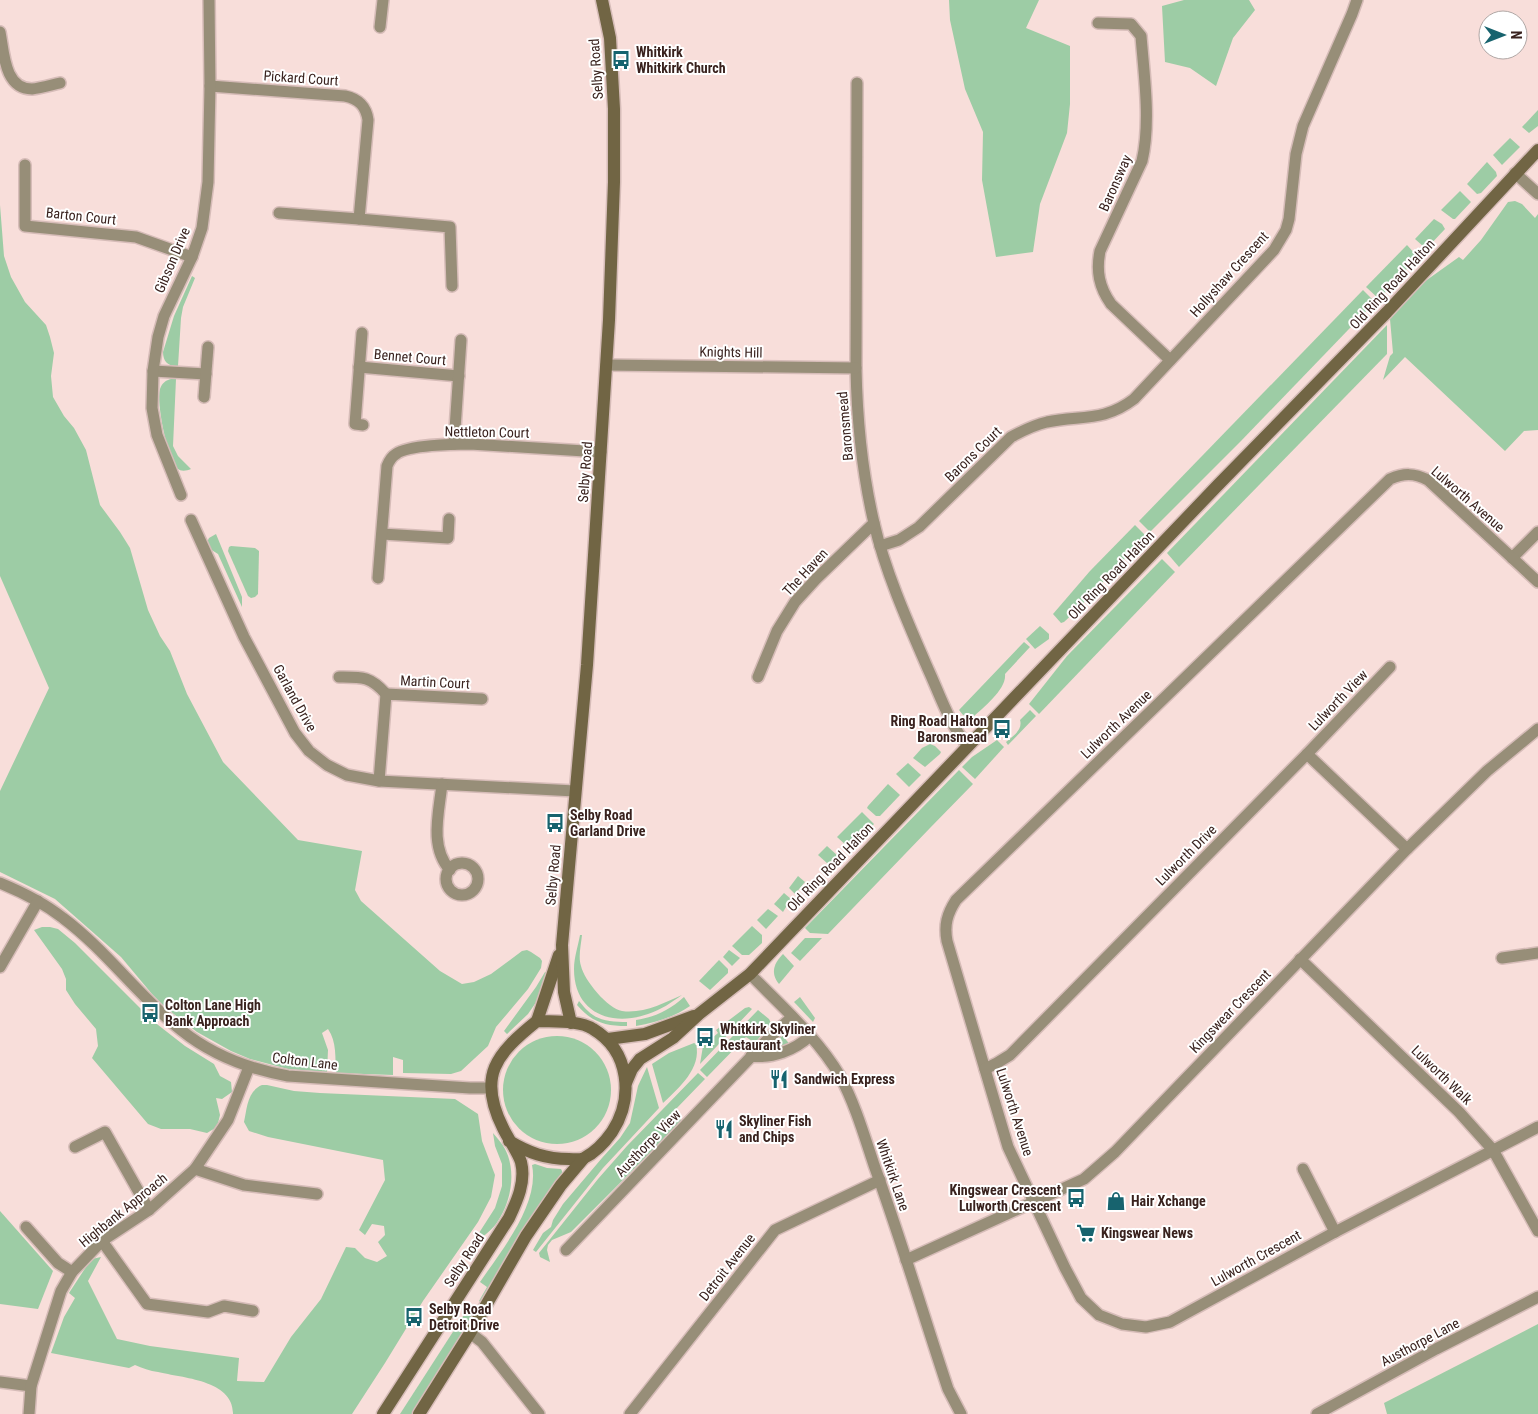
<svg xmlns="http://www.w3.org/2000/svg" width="1538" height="1414" font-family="'Roboto Condensed',sans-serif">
<rect width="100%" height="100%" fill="#f8deda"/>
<!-- green -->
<g fill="#9dcca5">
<polygon points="949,0 1039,0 1026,28 1070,46 1070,104 1067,133 1040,204 1033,252 996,257 982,180 983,132 965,89 950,20"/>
<polygon points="1184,0 1249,0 1255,10 1233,38 1216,86 1190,68 1165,62 1162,6"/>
<polygon points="1538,110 1538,126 1529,133 1522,127"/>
<polygon points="1510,138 1520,147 1502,165 1493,155"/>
<polygon points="1487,162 1496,172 1497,176 1481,193 1477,194 1467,184"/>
<polygon points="1460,191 1471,202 1455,219 1453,219 1441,210"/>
<polygon points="1515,201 1522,204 1535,218 1538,214 1538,430 1524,431 1505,451 1405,357 1383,380 1390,356 1393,353 1390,319 1424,282 1459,257 1463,260 1481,240 1508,202"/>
<path d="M0 205 4 256 11 277 25 302 46 325 50 337 54 353 51 376 53 397 64 416 74 428 86 450 100 505 120 532 130 548 148 610 160 636 170 651 187 694 223 762 298 840 362 851 355 890 361 901 440 971 462 984 474 982 491 974 522 951 527 950 531 952 540 958 542 961 541 968 528 989 496 1027 488 1046 461 1071 451 1074 403 1073V1060L393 1057V1075L336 1073C335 1058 337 1042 328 1029L322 1033 328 1050 327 1072 288 1069 250 1059 231 1051 197 1032 166 1008 152 994 121 957 55 899 0 872V791L49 688 0 576Z"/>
<polygon points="1434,219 1442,224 1445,229 1428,247 1424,247 1415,239"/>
<polygon points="1407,245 1416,255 1416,259 1379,299 1366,287"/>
<path d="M192 276 195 278 183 307 181 318 178 366C168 367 163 361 163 352L174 316Z"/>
<polygon points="1363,290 1375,302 1240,442 1150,532 1139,521"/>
<polygon points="1387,325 1387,354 1179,567 1167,553"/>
<path d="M171 379H176L173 446 178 456 191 469C186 471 181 472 177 468 167 457 156 402 160 389 162 383 166 380 171 379Z"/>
<polygon points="1135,525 1146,536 1077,610 1064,622 1061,623 1053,614 1090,571"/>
<polygon points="216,534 242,597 242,607 218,554 210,549 207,542 209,538"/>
<polygon points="231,546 255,548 259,551 258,594 255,597 251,598 248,596 228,551 229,547"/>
<polygon points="1162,559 1175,572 1039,714 1029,704 1067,656"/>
<polygon points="1040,626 1049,634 1049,639 1035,649 1026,639"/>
<path d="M1024 642 1030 647 1005 674C1007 689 983 708 973 717L963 715 959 710Z"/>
<path d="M1030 710 1036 716 1008 745 1006 742C1013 736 1023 730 1020 720Z"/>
<polygon points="997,740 1004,747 975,779 962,767 972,757"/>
<polygon points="930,744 935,746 941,752 940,754 925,767 913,758 922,748"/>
<polygon points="908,763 921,775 909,787 896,774"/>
<polygon points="959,770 973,784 930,828 828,934 810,933 805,928"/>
<polygon points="888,784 900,795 880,816 876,816 867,808 868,806"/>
<polygon points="862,812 874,824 852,847 848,847 837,837"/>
<polygon points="827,846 838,856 828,864 818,855"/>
<polygon points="798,876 805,882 795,894 789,888"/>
<polygon points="784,893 791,899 783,912 774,904"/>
<polygon points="768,909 778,916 766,929 757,920"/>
<polygon points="752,926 762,935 762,943 749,955 742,955 732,946"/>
<polygon points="42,927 50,927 58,929 75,943 153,1021 185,1046 214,1064 220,1076 231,1082 232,1092 222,1099 216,1098 220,1115 217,1127 207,1133 190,1129 161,1129 148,1124 92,1058 98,1046 96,1029 75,1004 66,990 66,979 62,969 34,930"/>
<path d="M580 935H582C581 945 578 957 581 966 584 980 608 1009 622 1011 643 1014 664 1003 682 995 672 1002 661 1010 648 1014 611 1027 574 1013 574 969 574 958 578 946 580 935Z"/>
<polygon points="805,938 822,938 800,961 791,953"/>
<polygon points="729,950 740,958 732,966 723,957"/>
<path d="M783 954 794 966 779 984C770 973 774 963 783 954Z"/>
<polygon points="719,960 728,969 728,973 710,990 699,981"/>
<polygon points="545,972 547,972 541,995 528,1014 507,1034 504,1031 536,987"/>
<path d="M684 997 690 1006C674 1017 655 1023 636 1026V1020C655 1017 670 1010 684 997Z"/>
<polygon points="800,997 815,1018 813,1022 794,1002"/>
<path d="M579 1001C582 1004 584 1008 588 1011 598 1021 612 1022 627 1022V1026C604 1026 592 1022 577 1005Z"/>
<polygon points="749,1007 752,1009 700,1064 703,1046 718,1033 716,1030 745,1008"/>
<polygon points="758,1010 769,1019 771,1023 755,1043 746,1037 707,1077 700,1070"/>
<circle cx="557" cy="1090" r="54"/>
<polygon points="783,1036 791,1046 773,1050 771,1047 777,1039"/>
<path d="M694 1043 696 1044C702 1068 679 1088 663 1103L652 1064 669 1053Z"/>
<polygon points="647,1067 659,1108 603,1168 536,1252 533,1250 543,1233 551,1227 553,1220 563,1204 602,1158 620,1138 630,1123 638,1086"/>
<polygon points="698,1073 705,1079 673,1112 683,1122 661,1142 571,1232 552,1240 548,1245 547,1250 550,1262 540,1257 539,1253 598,1179 627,1146"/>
<path d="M262 1085H267L294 1091 320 1093 455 1099 478 1114 482 1141 495 1175 491 1197 478 1222 423 1301 385 1363 352 1414H233C234 1380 182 1378 158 1372 150 1371 142 1368 135 1365L129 1368 51 1353 64 1317 75 1298 69 1293 84 1270 92 1259 101 1257 88 1281 117 1339 150 1346 239 1358 237 1381 264 1382 291 1337 321 1299 346 1247 355 1248 365 1258 377 1262 387 1256 378 1242 385 1235 384 1226 372 1224 365 1235 359 1230 385 1180 383 1160 268 1137 249 1131 244 1122C247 1109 247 1091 262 1085Z"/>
<path d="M493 1133C497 1138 502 1143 505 1149 517 1172 511 1203 496 1224 490 1232 478 1240 470 1247L495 1208 502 1186V1164L495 1146Z"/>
<path d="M535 1164 547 1168 561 1169 562 1171V1174L524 1229 481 1302 479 1301 487 1287 480 1282C501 1251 540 1204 532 1165Z"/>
<polygon points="0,1211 53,1271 38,1309 0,1304"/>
<polygon points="467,1310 475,1314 412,1414 400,1414"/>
<polygon points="1538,1324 1538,1414 1387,1414 1384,1403"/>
</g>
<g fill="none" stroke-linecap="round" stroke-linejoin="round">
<!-- street casing -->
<g stroke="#d6bcb8" stroke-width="14">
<g id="street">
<path d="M1098 23 1131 24 1141 36C1144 75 1151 122 1142 161L1100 251C1096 271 1099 287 1111 304L1170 360"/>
<polyline points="380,27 383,0"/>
<path d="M0 32C4 52 4 89 32 89 41 88 51 85 60 83"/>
<path d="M857 83 856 368C857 420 862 472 874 523 885 571 908 623 928 669 940 695 949 724 968 746"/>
<path d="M210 86 345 96C359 99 366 106 368 120L359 219 450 227 452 286"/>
<polyline points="25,165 25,226 136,237 192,257"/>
<polyline points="1515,173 1538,194"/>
<polyline points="279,213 359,219"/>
<polyline points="362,333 355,424 363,425"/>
<polyline points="606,365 856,368"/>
<polyline points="359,367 459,376"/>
<polyline points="153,371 206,374"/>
<polyline points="204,397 208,347"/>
<polyline points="454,444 461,340"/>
<polyline points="181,495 157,435 152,408 153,371 158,337 164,316 192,257 202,228 208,182 210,86 209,0"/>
<polyline points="191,520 244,637 295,733 309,751 327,765 347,775 379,781 575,791"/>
<polyline points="382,534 448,538 449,519"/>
<path d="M880 546 899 540 919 527 1011 437C1022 431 1034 425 1047 422 1081 415 1104 422 1134 399L1274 250 1286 230 1289 219 1296 154 1303 126 1352 14 1357 0"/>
<polyline points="1512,558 1538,532"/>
<path d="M378 578 387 466C389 461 391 457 396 454 408 445 454 444 470 444L601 452"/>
<path d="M1538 582 1428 480C1414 473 1404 473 1390 479L956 900C947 914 944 925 947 941L1008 1147 1065 1268 1081 1298 1099 1315 1122 1324 1146 1327 1170 1322 1335 1232 1538 1127"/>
<path d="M339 677C362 677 370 676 386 694"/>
<polyline points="758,677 777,631 795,602 816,579 874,523"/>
<polyline points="1307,754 1407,849"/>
<polyline points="379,781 386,694 482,699"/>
<path d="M442 784C439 812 429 847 450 870"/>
<circle cx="462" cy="879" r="16"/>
<path d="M0 883C22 892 44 903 63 918 107 951 138 996 181 1030 212 1055 249 1069 288 1076L470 1088H490"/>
<polyline points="1502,958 1538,953"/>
<polyline points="1300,959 1459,1112 1493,1150 1538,1231"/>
<polyline points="0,967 38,901"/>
<path d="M750 974C781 1006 817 1037 840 1076 855 1104 864 1135 874 1165 901 1239 923 1314 948 1389L961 1414"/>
<path d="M751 1056C772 1059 795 1050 810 1036"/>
<polyline points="985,1069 997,1063 1010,1055 1307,754 1390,667"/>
<polyline points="75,1147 105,1132 149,1210"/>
<polyline points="195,1169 244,1185 317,1194"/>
<polyline points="1303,1169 1335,1232"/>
<polyline points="26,1227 58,1263 72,1272"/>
<polyline points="102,1241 147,1304 208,1312 224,1306 253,1311"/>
<polyline points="566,1250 768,1039 792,1017"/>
<polyline points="906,1260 1084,1179 1115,1152 1407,849 1487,771 1538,729"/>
<polyline points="470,1333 482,1342 539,1414"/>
<polyline points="0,1382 31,1386"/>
<polyline points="29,1414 31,1386 61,1291 72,1272 102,1241 149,1210 195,1169 228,1120 249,1067"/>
<polyline points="630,1414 775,1230 880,1180"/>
<polyline points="1317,1414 1436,1349 1538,1297"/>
</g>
</g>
<!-- secondary casing -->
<g stroke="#d6bcb8" stroke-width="15">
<g id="secondary">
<polyline points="537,1021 559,955"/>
<polyline points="571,1023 564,992 562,945 587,665 609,320 614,182 614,109 610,38 602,0"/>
<polyline points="608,1039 645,1034 694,1016"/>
<polyline points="626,1083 632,1069 640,1059 673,1038 699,1014 750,974 1218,485 1387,312 1538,150"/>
<path d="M383 1414 509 1218C517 1201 526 1182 521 1162 519 1154 507 1137 503 1128 477 1076 496 1054 537 1021 554 1022 579 1020 593 1029 630 1051 634 1098 612 1132 605 1142 596 1152 584 1158 580 1160 574 1159 569 1159 546 1159 529 1153 509 1141"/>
<polyline points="419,1414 470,1333 526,1236 561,1185 583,1159"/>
</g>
</g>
<!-- street -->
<use href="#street" stroke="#978e78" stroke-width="11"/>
<!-- secondary -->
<use href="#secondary" stroke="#716544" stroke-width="12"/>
</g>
<!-- icons -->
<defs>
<g id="bus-bare" transform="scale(1.5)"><path d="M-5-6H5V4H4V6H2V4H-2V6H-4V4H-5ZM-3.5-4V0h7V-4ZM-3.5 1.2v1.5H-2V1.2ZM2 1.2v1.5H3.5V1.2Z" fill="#17636e" stroke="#fff" stroke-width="2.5" paint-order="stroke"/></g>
<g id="restaurant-bare" transform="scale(1.5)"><path d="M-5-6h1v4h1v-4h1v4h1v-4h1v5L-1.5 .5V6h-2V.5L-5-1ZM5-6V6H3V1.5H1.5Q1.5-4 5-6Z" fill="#17636e" stroke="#fff" stroke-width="2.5" paint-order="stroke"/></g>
<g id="shop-bare" transform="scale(1.5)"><path d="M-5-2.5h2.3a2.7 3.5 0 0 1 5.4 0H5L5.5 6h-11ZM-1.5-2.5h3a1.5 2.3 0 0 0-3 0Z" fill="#17636e" stroke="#fff" stroke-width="2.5" paint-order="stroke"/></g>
<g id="supermarket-bare" transform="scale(1.5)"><path d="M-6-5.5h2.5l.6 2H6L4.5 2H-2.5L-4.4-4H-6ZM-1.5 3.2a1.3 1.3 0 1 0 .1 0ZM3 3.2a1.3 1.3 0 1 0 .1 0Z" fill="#17636e" stroke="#fff" stroke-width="2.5" paint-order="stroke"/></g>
</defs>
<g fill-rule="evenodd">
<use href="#bus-bare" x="621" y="60"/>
<use href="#bus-bare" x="1002" y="729"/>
<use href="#bus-bare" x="555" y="823"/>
<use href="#bus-bare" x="150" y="1013"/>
<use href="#bus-bare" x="705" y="1037"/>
<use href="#restaurant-bare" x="779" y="1079"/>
<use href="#restaurant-bare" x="724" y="1129"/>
<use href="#bus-bare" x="1076" y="1198"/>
<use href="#shop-bare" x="1116" y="1201"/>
<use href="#supermarket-bare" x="1086" y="1233"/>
<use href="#bus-bare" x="414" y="1317"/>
</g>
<g text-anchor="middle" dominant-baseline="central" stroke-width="4" stroke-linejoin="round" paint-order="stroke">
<!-- poi labels -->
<g font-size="14" font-weight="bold" fill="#39221e" stroke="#fff" text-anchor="start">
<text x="636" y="52">Whitkirk<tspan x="636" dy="16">Whitkirk Church</tspan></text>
<text x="987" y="721" text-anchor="end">Ring Road Halton<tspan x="987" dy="16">Baronsmead</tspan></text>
<text x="570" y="815">Selby Road<tspan x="570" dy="16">Garland Drive</tspan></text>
<text x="165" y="1005">Colton Lane High<tspan x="165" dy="16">Bank Approach</tspan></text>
<text x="720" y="1029">Whitkirk Skyliner<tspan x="720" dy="16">Restaurant</tspan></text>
<text x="794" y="1079">Sandwich Express</text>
<text x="739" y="1121">Skyliner Fish<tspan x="739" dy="16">and Chips</tspan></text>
<text x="1061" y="1190" text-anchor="end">Kingswear Crescent<tspan x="1061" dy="16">Lulworth Crescent</tspan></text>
<text x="1131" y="1201">Hair Xchange</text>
<text x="1101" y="1233">Kingswear News</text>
<text x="429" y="1309">Selby Road<tspan x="429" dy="16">Detroit Drive</tspan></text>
</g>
<!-- street labels -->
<g font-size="14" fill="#39221e" stroke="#fff">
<text transform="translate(596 69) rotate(-94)">Selby Road</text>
<text transform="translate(301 78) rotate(4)">Pickard Court</text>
<text transform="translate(1115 183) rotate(-66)">Baronsway</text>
<text transform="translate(81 216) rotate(6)">Barton Court</text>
<text transform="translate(172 260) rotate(-67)">Gibson Drive</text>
<text transform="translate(1229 274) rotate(-48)">Hollyshaw Crescent</text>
<text transform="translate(1392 284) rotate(-47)">Old Ring Road Halton</text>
<text transform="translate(731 352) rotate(1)">Knights Hill</text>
<text transform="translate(410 357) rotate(5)">Bennet Court</text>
<text transform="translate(845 426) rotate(-95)">Baronsmead</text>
<text transform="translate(487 432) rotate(1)">Nettleton Court</text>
<text transform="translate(973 454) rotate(-44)">Barons Court</text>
<text transform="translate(585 472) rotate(-86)">Selby Road</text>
<text transform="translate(1468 499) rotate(41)">Lulworth Avenue</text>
<text transform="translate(805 572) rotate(-47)">The Haven</text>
<text transform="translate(1111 575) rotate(-46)">Old Ring Road Halton</text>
<text transform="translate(435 682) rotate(3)">Martin Court</text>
<text transform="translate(295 698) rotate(61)">Garland Drive</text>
<text transform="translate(1338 700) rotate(-46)">Lulworth View</text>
<text transform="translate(1116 724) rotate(-44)">Lulworth Avenue</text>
<text transform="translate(1186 855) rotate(-45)">Lulworth Drive</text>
<text transform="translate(830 867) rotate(-46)">Old Ring Road Halton</text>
<text transform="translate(553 875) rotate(-85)">Selby Road</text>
<text transform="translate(1230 1011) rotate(-46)">Kingswear Crescent</text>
<text transform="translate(305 1061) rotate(7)">Colton Lane</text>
<text transform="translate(1442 1075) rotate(44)">Lulworth Walk</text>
<text transform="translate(1015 1112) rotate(72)">Lulworth Avenue</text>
<text transform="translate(648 1143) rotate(-46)">Austhorpe View</text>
<text transform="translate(893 1175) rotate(71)">Whitkirk Lane</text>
<text transform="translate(123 1210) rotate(-39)">Highbank Approach</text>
<text transform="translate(1256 1258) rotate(-29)">Lulworth Crescent</text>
<text transform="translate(464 1260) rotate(-57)">Selby Road</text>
<text transform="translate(727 1267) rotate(-52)">Detroit Avenue</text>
<text transform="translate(1420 1342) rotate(-28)">Austhorpe Lane</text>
</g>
</g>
<!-- north arrow -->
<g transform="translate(1503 35) rotate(90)"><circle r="24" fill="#ffffff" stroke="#b0a7a5"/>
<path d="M0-4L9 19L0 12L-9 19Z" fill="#17636e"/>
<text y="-8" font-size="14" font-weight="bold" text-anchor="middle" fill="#39221e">N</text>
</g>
</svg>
